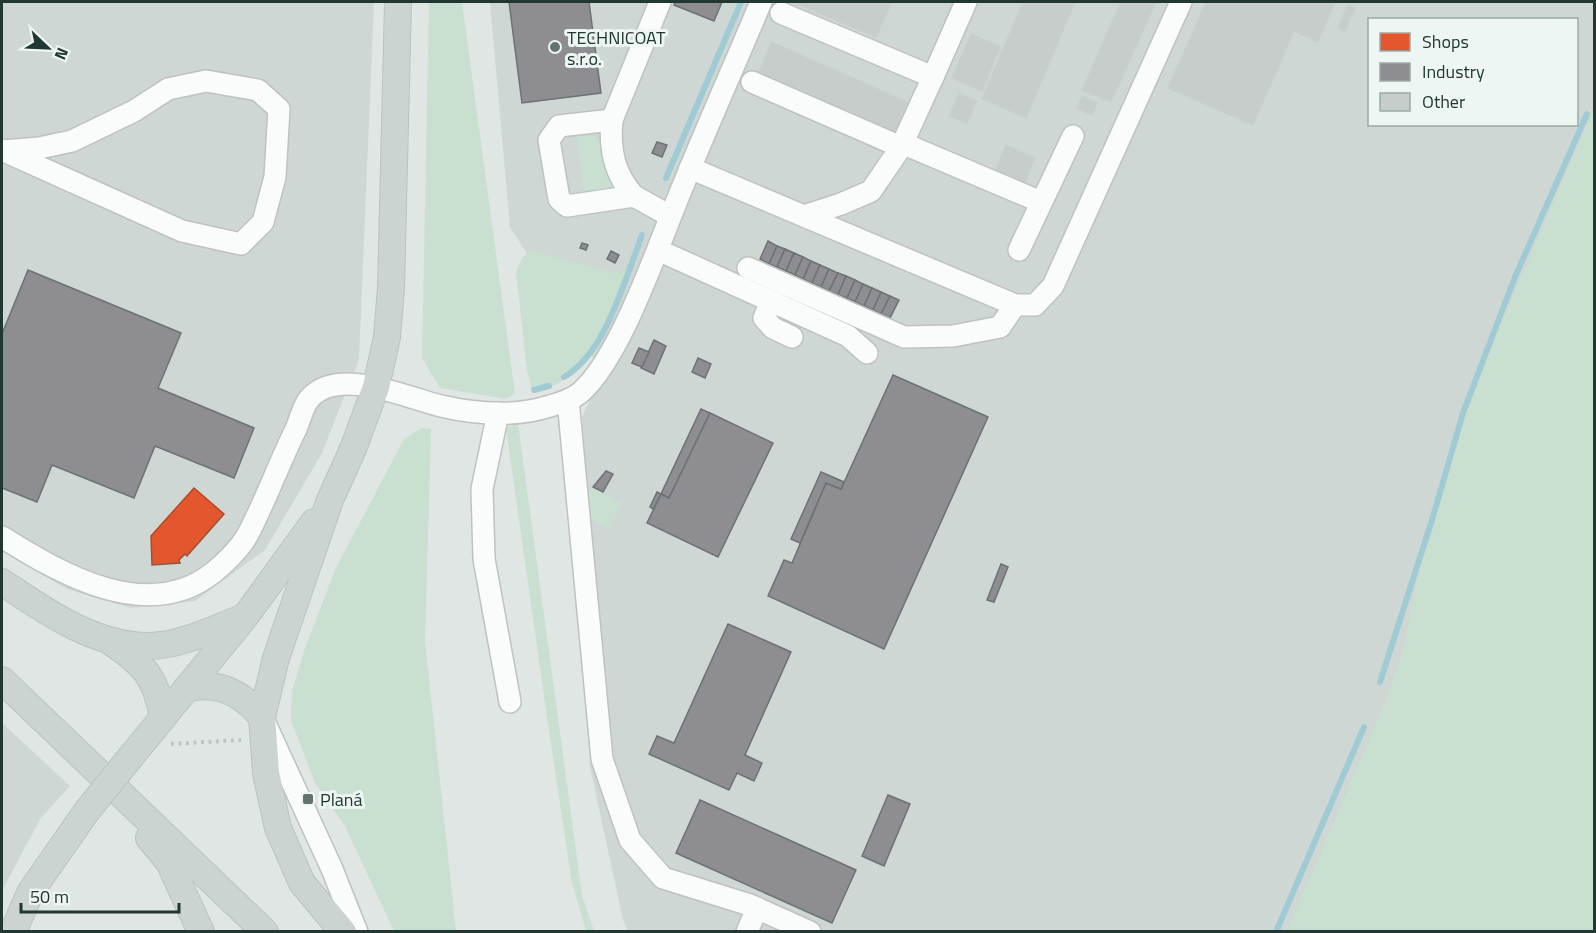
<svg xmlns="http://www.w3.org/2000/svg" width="1596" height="933" font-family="'Titillium Web',sans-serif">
<rect width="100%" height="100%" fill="#e0e6e3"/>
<!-- built -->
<g fill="#ced7d3" fill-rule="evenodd">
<polygon points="2,2 374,2 359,359 322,453 265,550 195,601 131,608 67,589 2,551"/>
<path d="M490 2H1594V931H628L623 920 589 762 614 757 591 541 582 417 603 373 510 227ZM1370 20H1576V124H1370Z"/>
<polygon points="2,723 70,786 40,819 2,891"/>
</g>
<!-- green -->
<g fill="#c9dfd0">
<polygon points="429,2 462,2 515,394 505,399 440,388 422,358"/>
<polygon points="1594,109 1594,931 1287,931 1384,705 1403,652 1420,565 1455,445 1479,375"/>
<polygon points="594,135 600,139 604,161 612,184 609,190 584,194 577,137"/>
<path d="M530 250 613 273 625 272C606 319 590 381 533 393L527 371 516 272 522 258Z"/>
<polygon points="518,423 582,895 594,931 586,931 572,883 549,731 506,428"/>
<polygon points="422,428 431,429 425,641 456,931 394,931 345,826 315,783 291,720 292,691 305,648 336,568 404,439"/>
<path d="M592 487 622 504 609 529C588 520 582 508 592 487Z"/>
</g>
<!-- shops -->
<polygon fill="#e4572e" stroke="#a94d2f" stroke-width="1.5" points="194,488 224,514 187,556 185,554 179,560 180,563 152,565 151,536"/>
<!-- industry -->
<g fill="#8d8d92" stroke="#6c7375" stroke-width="1.5">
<polygon points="509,2 589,2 601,93 522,103"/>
<polygon points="675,2 722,2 714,21 674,5"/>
<polygon points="657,142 667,145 662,157 652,153"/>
<polygon points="768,241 777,246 769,264 760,259"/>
<polygon points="582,243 588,245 586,250 580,248"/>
<polygon points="777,246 785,249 777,267 769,264"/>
<polygon points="785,249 794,253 786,271 777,267"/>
<polygon points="611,251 619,255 615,263 607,259"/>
<polygon points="794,253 803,257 795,275 786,271"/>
<polygon points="803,257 811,261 803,279 795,275"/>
<polygon points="811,261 820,265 812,283 803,279"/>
<polygon points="820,265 829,269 821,287 812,283"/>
<polygon points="829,269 838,273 829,291 821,287"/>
<polygon points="28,270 181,333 158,388 254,428 234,478 155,446 134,498 52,465 37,502 2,488 2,334"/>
<polygon points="838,273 846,276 838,295 829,291"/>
<polygon points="846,276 855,280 847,298 838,295"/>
<polygon points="855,280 863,284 855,302 847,298"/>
<polygon points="863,284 872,288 864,306 855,302"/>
<polygon points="872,288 881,292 873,310 864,306"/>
<polygon points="881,292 890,296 881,314 873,310"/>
<polygon points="890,296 899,300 890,318 881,314"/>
<polygon points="654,340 666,346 654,374 641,368"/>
<polygon points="639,348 649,352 642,367 632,363"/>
<polygon points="698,358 711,364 705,378 692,372"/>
<polygon points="893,375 988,417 884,649 768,596 784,560 792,563 826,483 841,489"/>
<polygon points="701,409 710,413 669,498 661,494"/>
<polygon points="710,413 773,443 718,557 647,523 661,494 669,498"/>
<polygon points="606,471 613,474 603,492 593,487"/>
<polygon points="821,472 844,482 841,489 826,483 800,543 791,539"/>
<polygon points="657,492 661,494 653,509 650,507"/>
<polygon points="1001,564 1008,567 994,602 987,600"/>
<polygon points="728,624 791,652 745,755 762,763 754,781 737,773 729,790 649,754 657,736 674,743"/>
<polygon points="888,795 910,804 884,866 862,856"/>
<polygon points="700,800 856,870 832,923 676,853"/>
</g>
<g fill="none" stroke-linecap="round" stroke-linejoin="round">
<!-- stream -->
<g stroke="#a1cbd4" stroke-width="6">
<polyline points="666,178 741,2"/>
<path d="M564 377C606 353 625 279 642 235"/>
<polyline points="534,390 549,386"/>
<polyline points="1380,682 1432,520 1463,413 1515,277 1587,114"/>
<polyline points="1276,932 1364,727"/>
</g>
</g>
<!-- building -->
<g fill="#c7cdcb" stroke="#c9cfcc" stroke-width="1.5">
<polygon points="792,2 890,2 890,6 876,37"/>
<polygon points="1023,2 1075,2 1026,118 982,99"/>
<polygon points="1121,2 1156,2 1111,102 1082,90"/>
<polygon points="1206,2 1327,2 1334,4 1318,42 1294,31 1253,125 1168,88"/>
<polygon points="1348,5 1355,8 1345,31 1338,28"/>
<polygon points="971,34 1000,47 982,91 952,78"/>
<polygon points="771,42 907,102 895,131 759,72"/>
<polygon points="959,93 977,101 967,123 949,116"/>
<polygon points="1082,96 1097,103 1092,115 1077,108"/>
<polygon points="1006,145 1035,158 1023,187 994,174"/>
</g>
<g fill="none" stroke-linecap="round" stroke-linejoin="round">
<!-- minor casing -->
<g stroke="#bdc3c0" stroke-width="24">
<g id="minor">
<polyline points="781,13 933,77 966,2"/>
<polyline points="752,82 901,147 933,77"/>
<polyline points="612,120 660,2"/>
<polyline points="2,150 4,151 182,231 241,244 263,222 275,177 279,109 258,90 206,81 168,89 134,111 72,141 39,148 4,151"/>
<polyline points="690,168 1015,305 1035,305 1053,286 1181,2"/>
<path d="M634 196C614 174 609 149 612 120L559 126 549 140 559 199 567 206 634 196 670 216"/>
<polyline points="804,216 841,204 871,191 901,147 909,146 1041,202"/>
<polyline points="658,250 848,336 867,353"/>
<polyline points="1019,250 1073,136"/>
<polyline points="748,268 904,337 953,336 1000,327 1015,305"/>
<polyline points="771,301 764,318 773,328 792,337"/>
<polyline points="568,400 602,759 630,840 663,878 750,905 810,932"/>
<polyline points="498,413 482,489 484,559 510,702"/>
<path d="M2 537C61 574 148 625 214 572 227 561 240 549 248 534 266 500 279 463 296 429 300 420 303 405 310 398 339 366 407 398 441 406 476 414 516 417 550 406 560 403 572 400 581 392 620 357 655 254 676 203 703 135 733 69 761 2"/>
<polyline points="264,721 332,869 357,932"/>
<polyline points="747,932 757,908"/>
</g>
</g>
<!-- major casing -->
<g stroke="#bbc3c0" stroke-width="28">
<g id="major">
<path d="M2 582C45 611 94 646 149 646 180 646 213 629 242 618"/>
<path d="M111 642C144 664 156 678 163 717"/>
<polyline points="2,680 265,932"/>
<path d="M186 689C217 680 242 693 262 717"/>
<polyline points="129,759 245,617 314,522"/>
<polyline points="149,838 169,862 201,932"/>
<polyline points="13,932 31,891 87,811"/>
<polyline points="343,932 302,883 278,828 266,773 262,717 276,658 330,500 353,449 376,387 387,337 391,288 398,2"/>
</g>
</g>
<!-- path -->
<polyline stroke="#bec6c5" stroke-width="4" stroke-dasharray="3 4.5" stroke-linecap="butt" points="171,744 241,740"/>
<!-- minor -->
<use href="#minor" stroke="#fafbfb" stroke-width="21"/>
<!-- major -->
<use href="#major" stroke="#ccd4d2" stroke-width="26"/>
<!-- major-bridge casing -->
<g stroke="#bbc3c0" stroke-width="28" stroke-linecap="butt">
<polyline id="major-bridge" points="87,811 129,759"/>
</g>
<!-- major-bridge -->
<use href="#major-bridge" stroke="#ccd4d2" stroke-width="26"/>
</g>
<!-- markers -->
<g fill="#637470" stroke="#edf6f2" stroke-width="2">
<circle cx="555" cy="47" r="6"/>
<rect x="302" y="793" width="12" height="12" rx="3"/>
</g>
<g text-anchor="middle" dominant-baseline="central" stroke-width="6" stroke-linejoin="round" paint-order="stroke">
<!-- poi labels -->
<g font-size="18" fill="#203732" stroke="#edf6f2" text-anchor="start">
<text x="567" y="37">TECHNICOAT<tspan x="567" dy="21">s.r.o.</tspan></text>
<text x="320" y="799">Planá</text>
</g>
</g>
<!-- border -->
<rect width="1596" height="933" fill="none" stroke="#203732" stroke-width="6"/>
<!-- legend -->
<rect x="1368" y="18" width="210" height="108" fill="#edf6f2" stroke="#9baaa5" stroke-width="1.5"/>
<rect x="1380" y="33" width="30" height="18" fill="#e4572e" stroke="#9baaa5" stroke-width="1.5"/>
<text x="1422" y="48" font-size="18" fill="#203732">Shops</text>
<rect x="1380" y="63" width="30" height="18" fill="#8d8d92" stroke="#9baaa5" stroke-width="1.5"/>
<text x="1422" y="78" font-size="18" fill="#203732">Industry</text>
<rect x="1380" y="93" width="30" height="18" fill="#c7cdcb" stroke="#9baaa5" stroke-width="1.5"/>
<text x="1422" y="108" font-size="18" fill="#203732">Other</text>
<!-- north arrow -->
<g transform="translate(48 48) rotate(113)" stroke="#edf6f2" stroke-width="4.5" paint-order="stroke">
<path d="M0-4.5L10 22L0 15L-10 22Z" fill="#203732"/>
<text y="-9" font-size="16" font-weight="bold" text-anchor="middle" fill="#203732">N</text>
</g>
<!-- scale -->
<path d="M21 903v9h158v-9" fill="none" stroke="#203732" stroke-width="3"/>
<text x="30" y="903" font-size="18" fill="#203732" stroke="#edf6f2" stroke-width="4.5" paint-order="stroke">50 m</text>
</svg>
